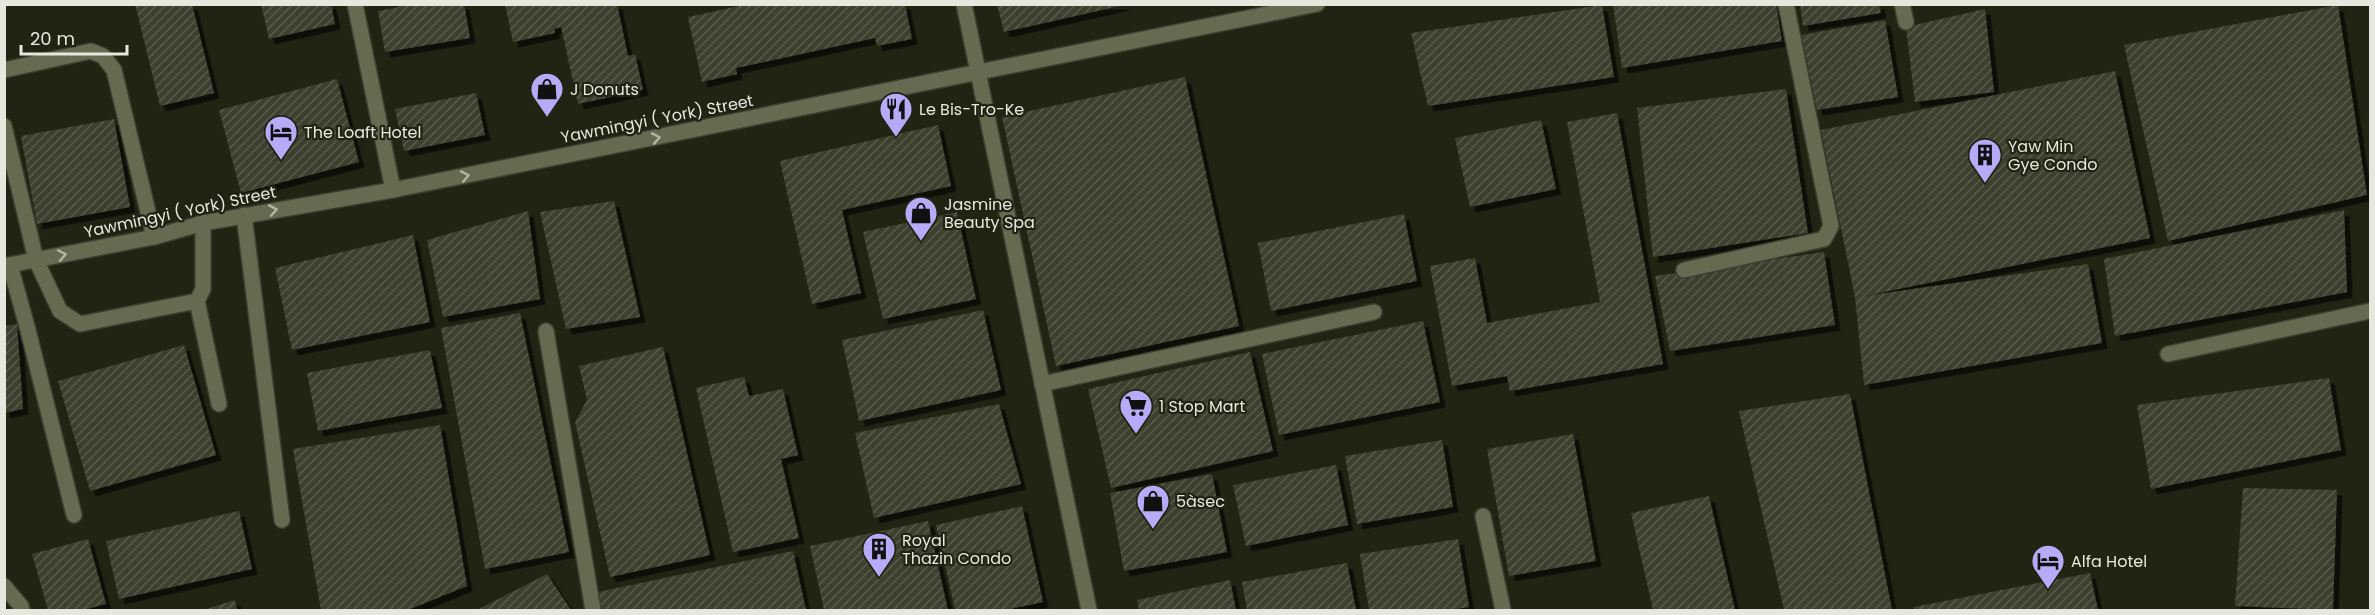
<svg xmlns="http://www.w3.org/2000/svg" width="2375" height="615" font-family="Poppins,sans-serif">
<defs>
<pattern id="building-hatch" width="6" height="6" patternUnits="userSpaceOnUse" patternTransform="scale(1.5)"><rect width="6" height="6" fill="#3e3f2d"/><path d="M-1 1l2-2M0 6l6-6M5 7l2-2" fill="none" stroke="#5a5b4b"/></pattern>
<filter id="shadow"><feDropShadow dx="5.5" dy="5.5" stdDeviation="0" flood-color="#0009"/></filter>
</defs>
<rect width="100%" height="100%" fill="#222313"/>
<!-- building -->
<g fill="url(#building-hatch)" filter="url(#shadow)">
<polygon points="135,4 192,4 214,93 160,106"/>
<polygon points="261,4 331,4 335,24 269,39"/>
<polygon points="399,4 464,4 470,38 385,52 378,11 399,7"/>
<polygon points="505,4 617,4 628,56 635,54 643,90 578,104 561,27 554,29 555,33 513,42"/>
<polygon points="749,4 905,4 912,39 877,46 875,38 736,68 737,74 702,82 688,17"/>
<polygon points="997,4 1124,4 1124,5 1004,32"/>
<polygon points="1613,4 1776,4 1782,41 1622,68"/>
<polygon points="1800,4 1879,4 1881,13 1803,26"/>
<polygon points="1602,5 1614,77 1428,106 1411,33"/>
<polygon points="2338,5 2367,195 2168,241 2124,45"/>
<polygon points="1985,9 1994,92 1915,102 1906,27"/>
<polygon points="1885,20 1898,97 1817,110 1801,35"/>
<polygon points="2115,71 2150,238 1864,296 2088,264 2102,343 1864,385 1855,297 1821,130"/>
<polygon points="1185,77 1239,326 1056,366 1002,117"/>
<polygon points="337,79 359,162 241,193 219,110"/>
<polygon points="1786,89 1808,233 1653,257 1637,108"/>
<polygon points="476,93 485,135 404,151 395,109"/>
<polygon points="1617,113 1663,364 1510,391 1507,376 1452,386 1430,266 1475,258 1487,323 1600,302 1567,122"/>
<polygon points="114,119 130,207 37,224 21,136"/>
<polygon points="1541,120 1556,189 1470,207 1455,138"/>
<polygon points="938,125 951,186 842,210 861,293 812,304 780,161"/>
<polygon points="614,201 640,317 566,329 540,212"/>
<polygon points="2344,210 2347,292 2115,336 2104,259"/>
<polygon points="528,211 540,299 443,317 427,240"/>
<polygon points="957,212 976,299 883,319 863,232"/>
<polygon points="1404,214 1417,281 1271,311 1258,243"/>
<polygon points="413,235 430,322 292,350 275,268"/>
<polygon points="1824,252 1835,325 1670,351 1655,276"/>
<polygon points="983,310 1001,390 859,421 842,340"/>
<polygon points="520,313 569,552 485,569 441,328"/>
<polygon points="1423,321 1440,402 1279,435 1262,354"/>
<polygon points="17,324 23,409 4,413 4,326"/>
<polygon points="184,345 216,455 90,491 58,381"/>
<polygon points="663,347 710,555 610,577 575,422 587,400 579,366"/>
<polygon points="430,350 442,408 318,431 307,373"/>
<polygon points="1250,352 1273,451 1111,488 1088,389"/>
<polygon points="744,377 749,396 783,389 798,455 781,459 799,538 733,552 696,388"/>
<polygon points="2329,378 2341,450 2151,489 2137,405"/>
<polygon points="1850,394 1892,610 1784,610 1739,411"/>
<polygon points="999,404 1021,484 874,518 855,433"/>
<polygon points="440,425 467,586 408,610 321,610 293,449"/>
<polygon points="1573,434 1596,561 1509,576 1487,449"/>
<polygon points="1442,440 1453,507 1357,524 1345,456"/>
<polygon points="1336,465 1348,525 1246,546 1233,485"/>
<polygon points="1212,474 1227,552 1124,571 1110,493"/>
<polygon points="2243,488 2337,490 2333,610 2235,606"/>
<polygon points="1709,496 1735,610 1653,610 1631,513"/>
<polygon points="1022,506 1043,602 1005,610 955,610 936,525"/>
<polygon points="239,511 252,569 119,599 106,541"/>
<polygon points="928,521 948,610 824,610 810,546"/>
<polygon points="88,539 106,604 83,610 48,610 32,554"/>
<polygon points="1458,539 1469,607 1449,610 1369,610 1360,554"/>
<polygon points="793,551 806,610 602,610 598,592"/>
<polygon points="1347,563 1356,610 1247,610 1242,582"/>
<polygon points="2090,573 2098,610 1914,610 1914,607"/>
<polygon points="547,574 571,610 477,610"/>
<polygon points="1230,580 1236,610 1139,610 1137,600"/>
<polygon points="235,600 237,610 203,610"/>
</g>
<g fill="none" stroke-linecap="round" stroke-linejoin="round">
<!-- service casing -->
<g stroke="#3e3e2f" stroke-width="18">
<g id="service">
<polyline points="1902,4 1906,22"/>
<polyline points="36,260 60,311 80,324 197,301 203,289 203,223"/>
<polyline points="10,265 28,330 74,515"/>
<polyline points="197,301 219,404"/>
<polyline points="2168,354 2370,311"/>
</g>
</g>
<!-- minor casing -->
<g stroke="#3e3e2f" stroke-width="18">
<g id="minor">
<polyline points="355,4 393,190"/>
<polyline points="964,4 1089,610"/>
<polyline points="4,70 91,51 103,56 114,70 154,237"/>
<polyline points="4,126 36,260"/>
<polyline points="244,215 282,520"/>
<polyline points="4,266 154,237 203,223 393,190 1317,4"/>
<polyline points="1684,270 1824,239 1831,226 1786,4"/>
<polyline points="546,331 593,610"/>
<polyline points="1042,384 1374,312"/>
<polyline points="1483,516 1503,610"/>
<polyline points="4,586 21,606 22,610"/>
</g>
</g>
<!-- service -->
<use href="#service" stroke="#686951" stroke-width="15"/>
<!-- minor -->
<use href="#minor" stroke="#686951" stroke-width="15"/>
</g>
<!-- one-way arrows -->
<defs><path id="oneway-chevron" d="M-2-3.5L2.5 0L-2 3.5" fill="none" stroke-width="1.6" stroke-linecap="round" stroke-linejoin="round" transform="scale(1.5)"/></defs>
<g stroke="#b4b5a5">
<use href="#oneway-chevron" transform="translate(656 138) rotate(-11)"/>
<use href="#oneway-chevron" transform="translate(465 176) rotate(-11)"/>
<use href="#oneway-chevron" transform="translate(273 210) rotate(-10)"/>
<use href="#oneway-chevron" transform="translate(62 255) rotate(-11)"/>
</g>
<!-- icons -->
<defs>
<g id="shop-pin" transform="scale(1.725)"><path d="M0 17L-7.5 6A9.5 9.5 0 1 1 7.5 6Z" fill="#b7abf8" stroke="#222313"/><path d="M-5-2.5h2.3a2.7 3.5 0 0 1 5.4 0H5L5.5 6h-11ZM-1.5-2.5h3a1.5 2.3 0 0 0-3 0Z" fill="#111"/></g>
<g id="restaurant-pin" transform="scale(1.725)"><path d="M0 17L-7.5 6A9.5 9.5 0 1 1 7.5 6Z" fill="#b7abf8" stroke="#222313"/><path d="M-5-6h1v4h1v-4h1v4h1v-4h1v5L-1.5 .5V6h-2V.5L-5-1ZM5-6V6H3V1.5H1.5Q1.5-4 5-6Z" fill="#111"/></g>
<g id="hotel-pin" transform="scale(1.725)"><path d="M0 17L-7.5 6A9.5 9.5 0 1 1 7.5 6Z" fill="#b7abf8" stroke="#222313"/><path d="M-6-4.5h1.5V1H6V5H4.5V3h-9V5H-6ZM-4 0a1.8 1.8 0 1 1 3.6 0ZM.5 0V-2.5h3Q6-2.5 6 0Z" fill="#111"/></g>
<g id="building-pin" transform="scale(1.725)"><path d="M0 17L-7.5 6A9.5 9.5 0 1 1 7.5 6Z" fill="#b7abf8" stroke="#222313"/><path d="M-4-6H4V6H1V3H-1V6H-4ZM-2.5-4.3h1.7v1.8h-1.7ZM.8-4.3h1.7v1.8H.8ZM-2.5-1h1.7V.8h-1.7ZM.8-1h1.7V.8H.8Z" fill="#111"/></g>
<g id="supermarket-pin" transform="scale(1.725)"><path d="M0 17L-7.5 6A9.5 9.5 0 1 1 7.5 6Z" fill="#b7abf8" stroke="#222313"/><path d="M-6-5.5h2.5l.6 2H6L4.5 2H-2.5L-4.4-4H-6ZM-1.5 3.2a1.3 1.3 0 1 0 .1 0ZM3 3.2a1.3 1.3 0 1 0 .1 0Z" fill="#111"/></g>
</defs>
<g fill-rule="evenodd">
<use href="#shop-pin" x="547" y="89"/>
<use href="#restaurant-pin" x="896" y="109"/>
<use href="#hotel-pin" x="281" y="132"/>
<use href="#building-pin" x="1985" y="155"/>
<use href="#shop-pin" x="921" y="213"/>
<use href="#supermarket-pin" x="1136" y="406"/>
<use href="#shop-pin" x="1153" y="501"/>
<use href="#building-pin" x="879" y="549"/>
<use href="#hotel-pin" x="2048" y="561"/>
</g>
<g text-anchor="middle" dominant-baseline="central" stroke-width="4.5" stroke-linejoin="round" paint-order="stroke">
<!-- poi labels -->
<g font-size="16" fill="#e7e7dd" stroke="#222313" text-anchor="start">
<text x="570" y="89">J Donuts</text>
<text x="919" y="109">Le Bis-Tro-Ke</text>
<text x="304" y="132">The Loaft Hotel</text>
<text x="2008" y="146">Yaw Min<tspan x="2008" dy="18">Gye Condo</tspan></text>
<text x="944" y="204">Jasmine<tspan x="944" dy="18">Beauty Spa</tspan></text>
<text x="1159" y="406">1 Stop Mart</text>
<text x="1176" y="501">5àsec</text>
<text x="902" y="540">Royal<tspan x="902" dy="18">Thazin Condo</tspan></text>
<text x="2071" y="561">Alfa Hotel</text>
</g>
<!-- street labels -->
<g font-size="16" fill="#e7e7dd" stroke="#222313">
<text transform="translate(657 119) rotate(-11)">Yawmingyi ( York) Street</text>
<text transform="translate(180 212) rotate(-12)">Yawmingyi ( York) Street</text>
</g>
</g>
<!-- border -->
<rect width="2375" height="615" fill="none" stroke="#e7e7dd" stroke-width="12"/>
<!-- scale -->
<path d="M21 45v9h106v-9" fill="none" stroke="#e7e7dd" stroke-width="3"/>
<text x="30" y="45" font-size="18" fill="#e7e7dd" stroke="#222313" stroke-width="4.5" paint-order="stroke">20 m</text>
</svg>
